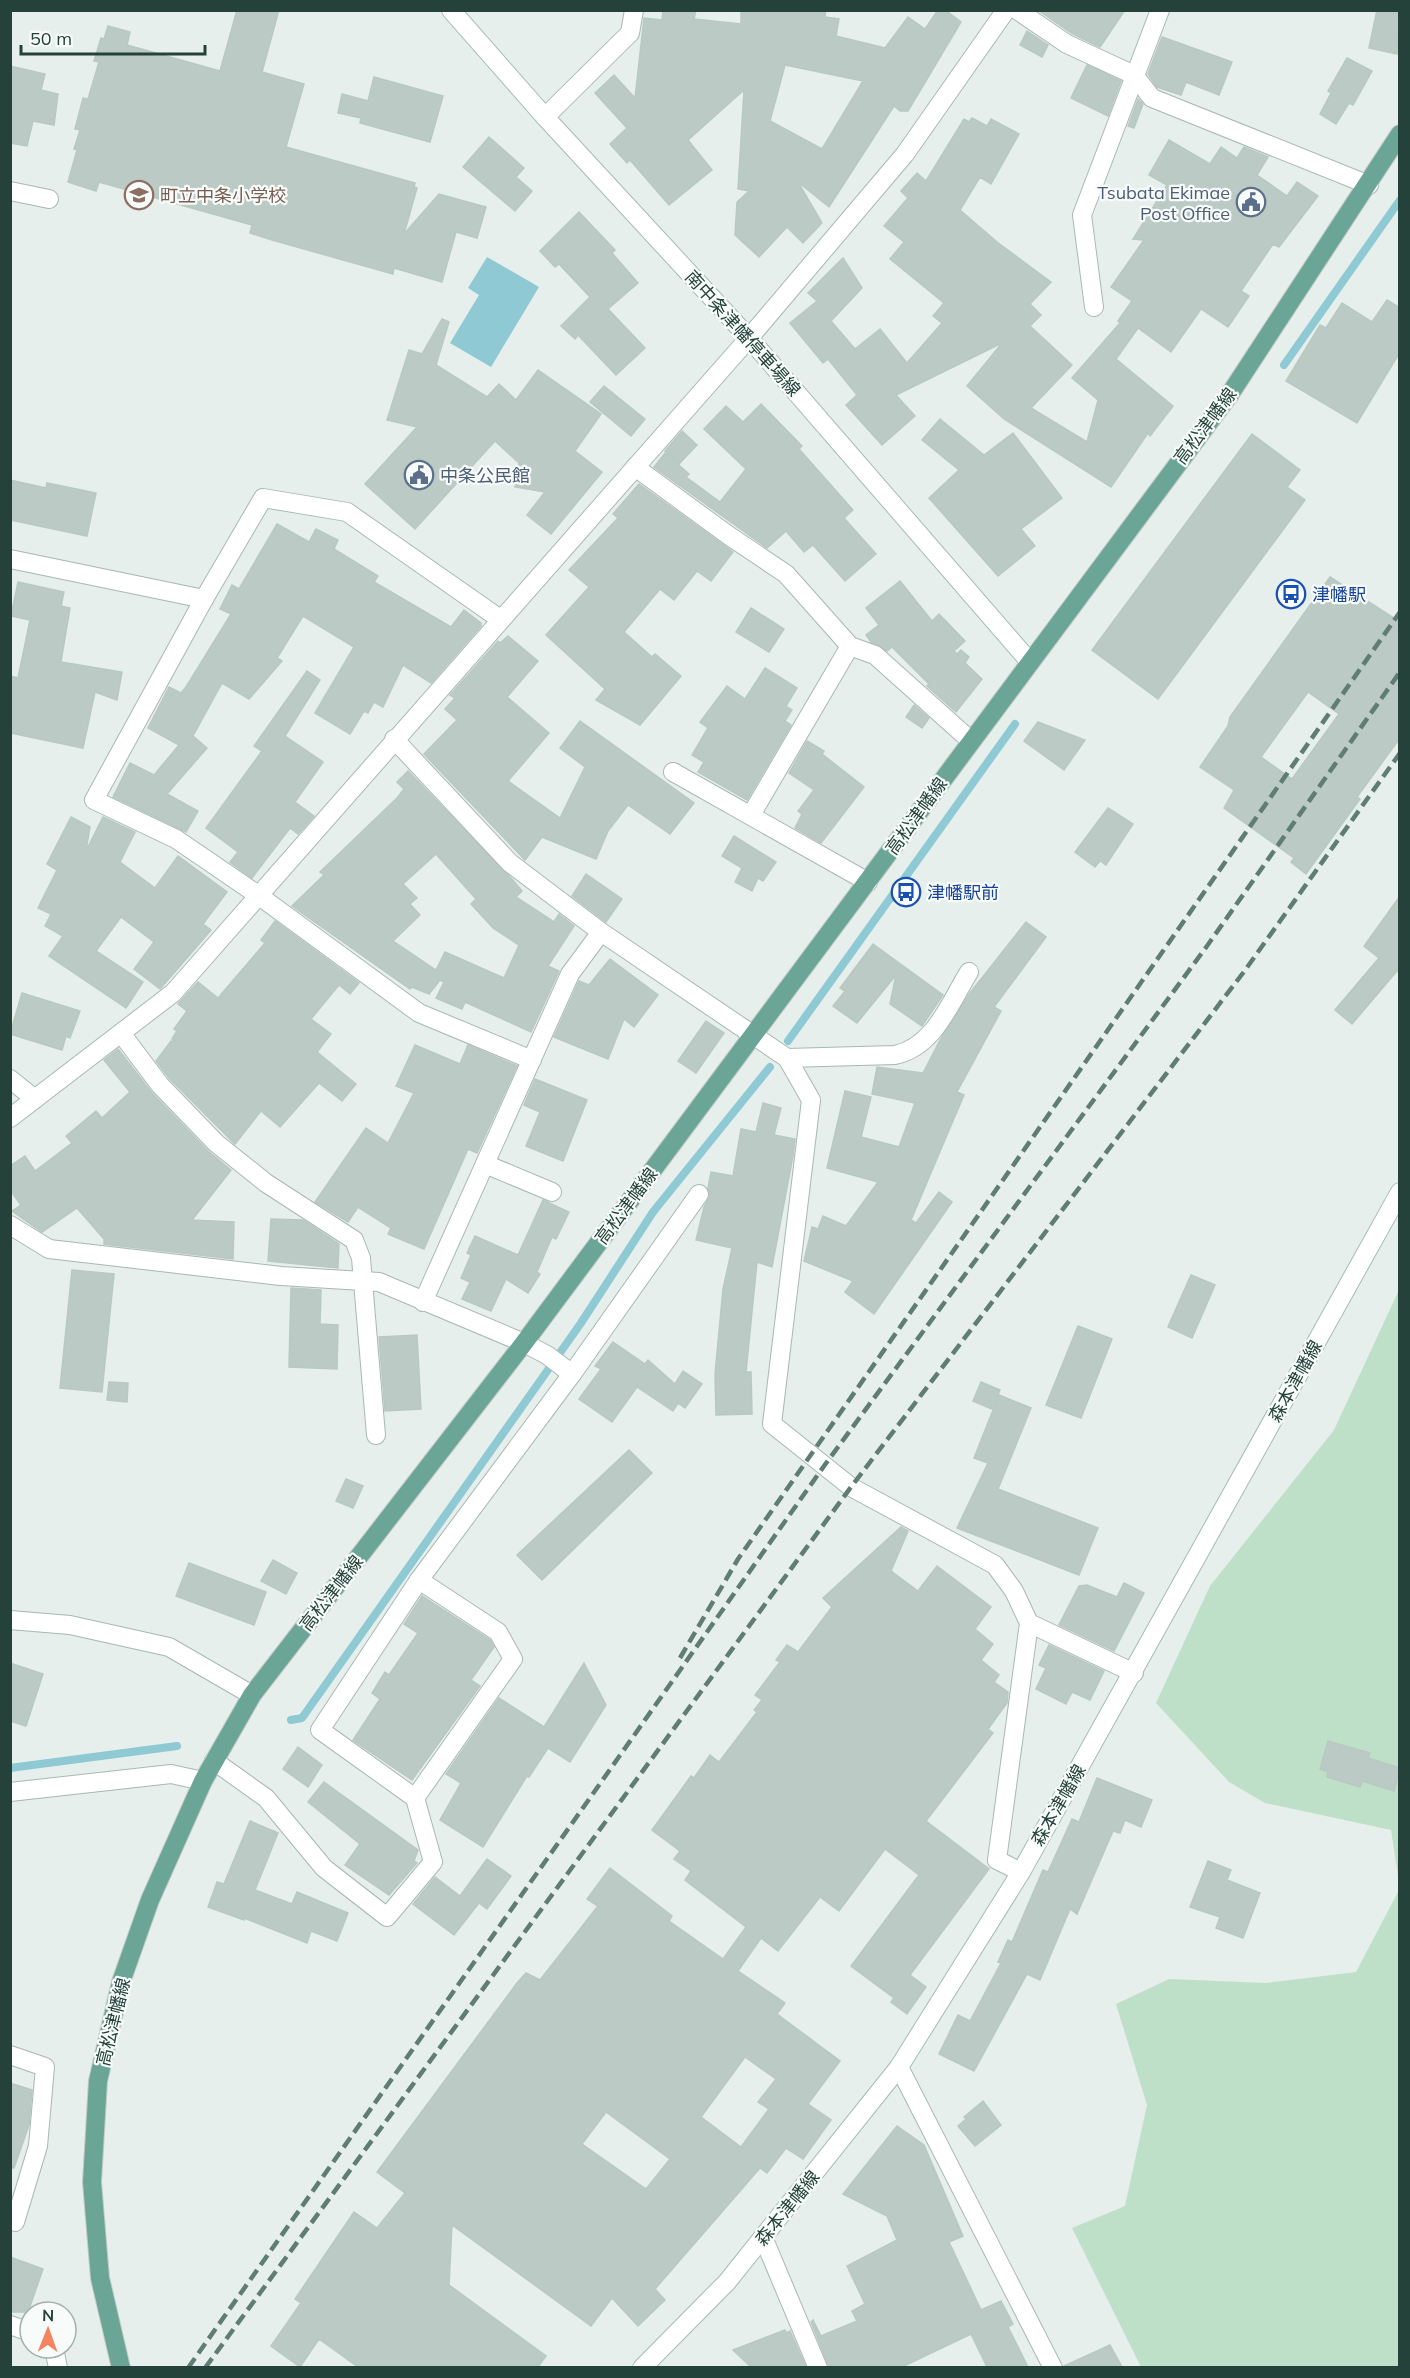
<svg xmlns="http://www.w3.org/2000/svg" width="1410" height="2378" font-family="Mulish,'Noto Sans JP',sans-serif">
<rect width="100%" height="100%" fill="#e6efeb"/>
<!-- green -->
<g fill="#bfe0c8">
<polygon points="1399,1290 1400,1290 1400,1889 1391,1830 1265,1803 1229,1782 1156,1703 1210,1586 1334,1430"/>
<polygon points="1399,1890 1399,2367 1141,2367 1072,2228 1125,2206 1147,2105 1116,2004 1169,1979 1266,1983 1356,1972"/>
</g>
<!-- water -->
<polygon fill="#8ec9d4" points="487,257 539,287 491,367 450,343 479,295 468,288"/>
<g fill="none" stroke-linecap="round" stroke-linejoin="round">
<!-- stream -->
<g stroke="#8ec9d4" stroke-width="8">
<polyline points="1284,365 1400,200"/>
<polyline points="788,1041 1015,724"/>
<polyline points="291,1720 302,1718 581,1323 653,1212 770,1067"/>
<polyline points="10,1768 177,1746"/>
</g>
</g>
<!-- building -->
<g fill="#bbcac4" stroke="#b8c9c2" stroke-width="1.5" fill-rule="evenodd">
<polygon points="237,10 279,10 262,72 304,84 286,147 415,183 414,187 417,188 404,234 439,194 486,207 477,238 456,232 442,282 394,268 393,274 272,240 250,233 252,225 99,182 96,191 68,182 77,150 74,149 80,130 75,129 83,98 88,99 99,62 94,61 101,38 104,39 108,26 130,32 127,45 220,71"/>
<path d="M663 10H696L694 19 741 24V10H826L825 17 839 19 836 36 885 48 908 17 925 29 938 10H945L961 22 908 111H900L894 106 829 207 798 182 822 223 803 243 787 227 759 257 735 235 737 202 749 191 738 189 744 90 688 140 712 170 669 205 630 160 627 163 610 144 627 128 595 93 614 75 635 98 644 18 662 20ZM785 65 863 81 822 149 770 121Z"/>
<polygon points="1038,10 1125,10 1100,47 1073,34"/>
<polygon points="1377,10 1400,10 1397,54 1369,48"/>
<polygon points="1027,31 1048,45 1042,57 1020,45"/>
<polygon points="1162,37 1232,62 1219,95 1186,82 1181,95 1157,87 1148,74"/>
<polygon points="1347,58 1372,71 1353,105 1349,103 1336,124 1320,114 1331,93 1328,91"/>
<polygon points="1087,65 1121,81 1108,116 1071,98"/>
<polygon points="10,66 45,74 41,90 58,94 54,125 33,121 27,146 10,143"/>
<polygon points="374,77 443,96 430,142 360,123 361,118 338,113 342,94 368,101"/>
<polygon points="1138,99 1143,104 1134,128 1128,126"/>
<polygon points="972,118 987,126 991,119 1019,134 991,184 980,177 960,210 997,242 1051,282 1030,304 1041,315 1030,326 1072,365 1031,408 1087,442 1098,400 1072,378 1120,323 1118,321 1132,301 1111,287 1144,240 1133,239 1167,185 1149,175 1169,140 1210,164 1221,147 1237,158 1244,147 1268,157 1257,175 1287,196 1297,182 1318,196 1279,247 1273,244 1241,291 1249,296 1228,327 1201,309 1171,352 1138,328 1116,359 1173,406 1150,436 1148,433 1111,487 1004,419 967,386 1002,343 896,395 915,416 882,445 846,405 857,395 828,359 823,363 790,323 817,301 808,293 843,258 862,288 831,321 855,349 880,329 907,363 942,323 933,316 944,303 890,259 904,242 884,226 908,198 901,191 917,173 926,181 964,119 969,122"/>
<polygon points="489,137 524,168 516,177 532,191 515,211 463,167"/>
<polygon points="579,212 615,250 612,253 638,283 608,309 645,348 616,375 578,335 575,339 561,326 590,297 559,264 555,267 540,251"/>
<polygon points="1387,300 1400,308 1400,352 1357,423 1286,381 1320,325 1326,328 1342,303 1372,322"/>
<polygon points="442,319 449,322 436,365 487,397 499,384 516,400 538,370 601,414 575,451 602,472 551,534 527,515 545,492 515,487 519,463 495,441 415,529 365,484 417,427 387,420 409,350 422,354"/>
<polygon points="604,386 645,419 631,436 590,402"/>
<polygon points="761,404 802,446 799,449 853,510 844,518 876,554 845,581 813,545 804,552 786,531 767,548 654,467 665,453 689,474 686,477 720,502 746,469 704,429 726,406 743,422"/>
<polygon points="940,419 984,455 1013,433 1062,498 1021,529 1035,546 998,576 929,498 959,470 922,440"/>
<polygon points="682,431 697,445 679,464 665,451"/>
<polygon points="1252,434 1300,470 1287,487 1305,500 1158,699 1092,650"/>
<polygon points="10,480 46,488 47,483 96,493 87,536 10,520"/>
<polygon points="639,484 733,552 711,581 697,571 674,600 660,589 624,632 652,657 655,654 681,676 640,725 596,700 605,689 546,635 589,587 569,570 618,518 613,514"/>
<polygon points="277,524 309,542 316,529 338,540 334,549 378,576 374,582 451,627 464,610 481,623 481,626 431,683 403,665 383,707 374,702 368,713 364,711 350,734 315,713 354,647 303,616 277,658 282,661 249,699 222,683 193,736 207,748 167,794 198,811 186,832 113,797 130,763 154,775 179,745 148,728 169,687 181,693 186,687 231,614 220,609 232,585 239,589"/>
<path d="M1330 577 1400 622V738L1357 797 1360 799 1306 874 1291 862 1294 858 1224 808 1234 790 1200 767 1228 726 1230 717ZM1308 692 1339 714 1292 779 1261 757Z"/>
<polygon points="900,581 932,621 939,614 965,641 954,651 957,654 961,650 969,657 965,663 982,679 956,712 927,686 929,684 892,647 887,651 871,642 866,635 879,625 866,608"/>
<polygon points="18,582 64,592 61,606 70,608 61,662 122,672 117,700 95,692 83,748 10,733 10,676 18,678 30,620 11,616"/>
<polygon points="751,608 784,629 769,652 736,632"/>
<polygon points="508,636 538,661 507,697 549,733 508,781 560,818 585,767 560,748 580,721 694,803 670,834 628,805 608,831 596,859 542,837 525,860 424,754 457,720 445,709 455,698 450,695 498,641 500,643"/>
<polygon points="765,668 797,688 786,706 792,710 785,721 791,725 747,800 698,772 704,762 692,755 708,728 700,722 727,686 745,699"/>
<polygon points="307,671 320,680 285,736 323,762 295,802 314,816 298,834 290,828 252,878 230,862 238,852 206,828 262,751 254,746"/>
<polygon points="914,705 929,718 922,728 906,717"/>
<polygon points="1038,722 1085,740 1064,770 1024,741"/>
<polygon points="807,741 824,751 822,754 864,787 821,843 795,828 802,814 798,811 814,790 789,773"/>
<path d="M408 771 512 879 522 891 516 897 554 922 559 914 574 926 548 966 559 971 531 1032 465 1002 462 1009 436 998 444 982 440 980 429 994 412 987 410 989 292 906 324 875 320 872 397 798 404 789 397 782ZM436 854 476 899 471 904 493 928 519 945 504 978 445 952 436 970 393 941 420 915 410 904 417 898 403 884Z"/>
<polygon points="1108,808 1133,824 1106,865 1100,861 1095,867 1075,852"/>
<polygon points="71,817 90,827 86,851 103,817 135,832 120,862 155,888 178,856 227,892 203,924 211,930 160,989 134,969 154,942 121,917 96,951 143,982 126,1008 49,956 63,936 45,926 51,914 38,908 57,870 47,864"/>
<polygon points="734,836 776,862 763,881 758,878 752,891 735,882 742,868 722,856"/>
<polygon points="586,874 622,899 606,922 572,896"/>
<polygon points="1400,896 1400,973 1397,971 1352,1024 1335,1010 1379,958 1364,946"/>
<polygon points="275,921 359,983 350,994 339,985 311,1019 331,1034 317,1052 356,1084 342,1101 319,1083 280,1127 261,1111 235,1144 169,1078 156,1061 171,1041 177,1042 172,1039 177,1031 174,1029 187,1011 178,1004 198,982 218,998 265,943 261,940"/>
<polygon points="1026,922 1046,937 994,1007 1001,1011 957,1092 964,1095 911,1220 916,1223 939,1192 952,1202 874,1314 845,1292 853,1281 804,1261 812,1227 818,1229 823,1216 846,1226 878,1182 827,1168 845,1091 871,1097 861,1137 899,1147 915,1103 872,1094 877,1067 923,1073 940,1040 970,993"/>
<polygon points="873,944 943,995 922,1026 890,1004 896,975 857,1023 833,1006 845,991 840,988"/>
<polygon points="610,959 658,995 634,1027 624,1019 608,1059 554,1037 579,981 589,985"/>
<polygon points="22,993 80,1011 70,1038 66,1036 62,1050 10,1034"/>
<polygon points="706,1021 724,1033 696,1073 678,1061"/>
<polygon points="415,1045 460,1064 468,1045 517,1066 477,1153 468,1149 424,1249 388,1234 391,1228 358,1207 348,1222 315,1202 366,1128 388,1143 414,1093 396,1086"/>
<polygon points="118,1049 152,1093 208,1151 231,1170 192,1220 234,1222 233,1259 104,1244 104,1239 77,1208 42,1232 12,1211 21,1205 10,1190 10,1166 25,1156 35,1171 72,1143 66,1136 96,1111 102,1118 130,1092 104,1060"/>
<polygon points="535,1079 587,1100 563,1161 526,1146 540,1112 524,1105"/>
<polygon points="763,1103 781,1108 774,1135 795,1139 793,1156 772,1267 757,1262 746,1372 751,1372 752,1414 716,1415 715,1374 723,1289 732,1248 696,1240 704,1207 710,1196 708,1188 711,1172 733,1176 741,1129 756,1132"/>
<polygon points="543,1200 569,1212 556,1239 552,1237 537,1272 540,1274 528,1293 506,1279 491,1311 462,1299 470,1282 461,1278 471,1255 467,1253 475,1236 518,1255"/>
<polygon points="271,1219 303,1220 339,1244 338,1268 268,1261"/>
<polygon points="72,1270 114,1274 102,1392 60,1388"/>
<polygon points="1191,1275 1215,1285 1192,1338 1168,1327"/>
<polygon points="291,1288 321,1290 320,1324 338,1325 337,1369 289,1367"/>
<polygon points="1078,1326 1112,1339 1081,1418 1046,1405"/>
<polygon points="417,1335 421,1409 385,1411 379,1337"/>
<polygon points="613,1342 645,1364 648,1360 675,1384 683,1371 702,1384 685,1408 678,1403 673,1411 637,1387 612,1422 579,1399 601,1369 595,1366"/>
<polygon points="109,1382 128,1383 127,1402 107,1400"/>
<polygon points="981,1382 1000,1390 992,1409 973,1401"/>
<polygon points="999,1395 1031,1408 998,1489 1098,1528 1079,1575 957,1528 988,1463 974,1458"/>
<polygon points="629,1450 652,1473 542,1580 517,1555"/>
<polygon points="346,1479 363,1486 353,1508 336,1501"/>
<path d="M901 1527 908 1531 891 1571 918 1591 937 1566 991 1607 975 1629 993 1644 981 1660 999 1675 994 1682 1008 1692 1007 1703 988 1729 993 1733 926 1821 989 1869 910 1975 926 1987 907 2014 891 2002 894 1998 851 1966 919 1875 885 1849 839 1911 820 1897 778 1951 761 1938 738 1971 785 2003 777 2014 840 2061 808 2104 831 2120 803 2159 786 2148 767 2173 760 2168 655 2289 665 2300 638 2326 612 2298 591 2326 452 2225 449 2285 546 2356 538 2367H358L319 2339 300 2367 271 2346 301 2303 295 2299 354 2212 377 2228 405 2193 377 2172 517 1983 526 1973 540 1980 598 1906 587 1899 610 1868 672 1916 669 1921 723 1959 746 1927 685 1880 691 1871 674 1859 680 1851 652 1830 691 1776 694 1778 710 1755 719 1762 757 1712 754 1710 762 1700 755 1695 780 1662 776 1660 787 1645 798 1652 832 1607 823 1598ZM745 2057 776 2079 758 2102 769 2109 741 2147 701 2117ZM606 2112 670 2159 646 2189 582 2144Z"/>
<polygon points="273,1560 297,1573 286,1594 261,1581"/>
<polygon points="189,1563 266,1592 254,1625 176,1596"/>
<polygon points="1124,1583 1144,1593 1114,1651 1059,1625 1079,1586 1087,1585 1117,1597"/>
<polygon points="422,1596 490,1640 494,1647 471,1680 480,1686 412,1780 353,1740 380,1699 372,1693 385,1672 389,1675 418,1633 404,1624"/>
<polygon points="1049,1645 1104,1671 1090,1700 1072,1692 1066,1704 1036,1689 1046,1668 1039,1665"/>
<polygon points="10,1663 43,1674 26,1726 10,1721"/>
<polygon points="584,1663 606,1705 570,1762 548,1748 529,1777 527,1776 483,1847 440,1820 461,1783 446,1774 499,1698 544,1727"/>
<polygon points="1328,1741 1370,1753 1368,1758 1400,1768 1394,1791 1362,1781 1360,1787 1327,1777 1328,1772 1320,1769"/>
<polygon points="298,1747 322,1765 308,1787 283,1769"/>
<polygon points="1097,1778 1152,1800 1141,1827 1125,1820 1120,1833 1113,1831 1077,1914 1070,1909 1040,1980 1027,1974 974,2071 939,2054 958,2015 970,2021 1001,1963 998,1962 1008,1940 1012,1942 1043,1870 1048,1872 1072,1819 1079,1822"/>
<polygon points="324,1782 418,1850 414,1861 417,1863 389,1895 345,1865 360,1844 308,1802"/>
<polygon points="250,1821 278,1833 255,1890 292,1904 297,1892 348,1913 337,1941 311,1931 307,1943 244,1918 244,1920 208,1907 217,1882 224,1884"/>
<polygon points="487,1859 511,1876 487,1909 479,1903 454,1935 413,1904 435,1877 460,1896"/>
<polygon points="1208,1861 1231,1870 1227,1880 1260,1893 1243,1938 1216,1928 1220,1917 1190,1907"/>
<polygon points="10,2083 32,2090 29,2125 14,2168 10,2168"/>
<polygon points="983,2101 1001,2125 975,2146 958,2126 966,2119 964,2117"/>
<polygon points="897,2126 924,2145 963,2236 949,2242 981,2310 1001,2301 1013,2324 1008,2327 1028,2367 987,2367 971,2334 902,2367 829,2367 811,2322 813,2320 821,2336 857,2321 852,2311 865,2304 847,2266 897,2240 887,2216 843,2194"/>
<polygon points="10,2257 43,2269 28,2312 10,2312"/>
<polygon points="785,2330 786,2333 790,2331 806,2367 751,2367 733,2350"/>
<polygon points="1110,2345 1122,2367 1064,2367 1064,2366"/>
</g>
<g fill="none" stroke-linecap="round" stroke-linejoin="round">
<!-- minor casing -->
<g stroke="#a8b8b2" stroke-width="20">
<g id="minor">
<polyline points="1017,10 1067,44 1134,75 1152,98 1369,185"/>
<polyline points="545,117 630,33 634,10"/>
<polyline points="10,191 49,199"/>
<polyline points="1094,307 1082,215 1160,10"/>
<polyline points="635,467 728,535 786,574 850,646 875,655 971,741"/>
<polyline points="10,559 204,599"/>
<polyline points="500,619 347,512 263,498 204,599 94,800 176,839 258,895 419,1013 532,1060"/>
<polyline points="394,739 510,863 601,932 787,1058 811,1100 772,1424 851,1487 995,1565 1014,1591 1029,1623 997,1860 1021,1872"/>
<polyline points="673,772 868,882"/>
<polyline points="751,815 850,646"/>
<polyline points="121,1033 160,1085 216,1143 266,1183 354,1240 361,1258 376,1435"/>
<path d="M787 1058 895 1055C934 1047 950 1003 969 972"/>
<polyline points="485,1164 552,1192"/>
<polyline points="10,1225 49,1249 281,1276 379,1282 524,1343 547,1355 572,1374"/>
<polyline points="423,1302 570,974 601,932"/>
<polyline points="1029,1623 1134,1673"/>
<polyline points="214,1761 266,1798 324,1868 387,1917 433,1862 415,1798 513,1659 498,1632 419,1580"/>
<polyline points="10,1792 171,1774 203,1781"/>
<polyline points="415,1798 320,1730 419,1580 572,1374 699,1194"/>
<polyline points="10,2055 45,2067 38,2146 15,2222"/>
<polyline points="899,2067 1053,2368"/>
<polyline points="763,2237 818,2368"/>
<polyline points="10,2325 30,2332"/>
<polyline points="54,2348 58,2368"/>
</g>
</g>
<!-- tertiary casing -->
<g stroke="#a8b8b2" stroke-width="20">
<g id="tertiary">
<polyline points="10,1079 35,1099"/>
<polyline points="10,1118 173,993 749,338 905,154 1006,10"/>
<polyline points="10,1620 70,1625 169,1647 252,1695"/>
</g>
</g>
<!-- secondary casing -->
<g stroke="#a4bbb3" stroke-width="20">
<g id="secondary">
<polyline points="451,10 545,117 749,338 1029,661"/>
<polyline points="642,2368 727,2282 899,2067 1021,1872 1400,1192"/>
</g>
</g>
<!-- primary casing -->
<g stroke="#c2cac8" stroke-width="20">
<polyline id="primary" points="121,2368 100,2278 92,2182 98,2081 121,1982 150,1900 203,1781 252,1695 524,1343 1230,394 1400,134"/>
</g>
<!-- minor -->
<use href="#minor" stroke="#fff" stroke-width="18"/>
<!-- tertiary -->
<use href="#tertiary" stroke="#fff" stroke-width="18"/>
<!-- secondary -->
<use href="#secondary" stroke="#fff" stroke-width="18"/>
<!-- primary -->
<use href="#primary" stroke="#6aa596" stroke-width="18"/>
<!-- rail -->
<g stroke="#5f7d75" stroke-width="4.5" stroke-dasharray="12 6" stroke-linecap="butt">
<polyline points="680,1658 738,1559 1400,612"/>
<polyline points="188,2368 824,1466 1207,946 1400,672"/>
<polyline points="205,2368 851,1487 1243,973 1400,753"/>
</g>
</g>
<!-- icons -->
<defs>
<g id="school-ring" transform="scale(1.5)"><circle r="9.5" fill="#f7fbf9" stroke="#8d6e63" stroke-width="1.5"/><path d="M0-5L7-2L0 1L-7-2ZM-4 1L0 2.5L4 1V4Q0 6-4 4Z" fill="#8d6e63"/></g>
<g id="civic-ring" transform="scale(1.5)"><circle r="9.5" fill="#f7fbf9" stroke="#5c6f8a" stroke-width="1.5"/><path d="M-.6-6.5H3V-4.5H.6V-3L4-1V1h2V6H-6V1h2V-1L-.6-3ZM-1.2 2.5V6h2.4V2.5Z" fill="#5c6f8a"/></g>
<g id="bus-ring" transform="scale(1.5)"><circle r="9.5" fill="#f7fbf9" stroke="#1a4fb4" stroke-width="1.5"/><path d="M-5-6H5V4H4V6H2V4H-2V6H-4V4H-5ZM-3.5-4V0h7V-4ZM-3.5 1.2v1.5H-2V1.2ZM2 1.2v1.5H3.5V1.2Z" fill="#1a4fb4"/></g>
</defs>
<g fill-rule="evenodd">
<use href="#school-ring" x="139" y="195"/>
<use href="#civic-ring" x="1251" y="202"/>
<use href="#civic-ring" x="419" y="475"/>
<use href="#bus-ring" x="1291" y="594"/>
<use href="#bus-ring" x="906" y="892"/>
</g>
<g text-anchor="middle" dominant-baseline="central" stroke-width="4.5" stroke-linejoin="round" paint-order="stroke">
<!-- service labels -->
<g font-size="18" fill="#4e5e75" stroke="#f7fbf9" text-anchor="end">
<text x="1230" y="192">Tsubata Ekimae<tspan x="1230" dy="21">Post Office</tspan></text>
<text x="440" y="475" text-anchor="start">中条公民館</text>
</g>
<!-- education labels -->
<g font-size="18" fill="#785e54" stroke="#f7fbf9" text-anchor="start">
<text x="160" y="195">町立中条小学校</text>
</g>
<!-- street labels -->
<g font-size="18" fill="#24423a" stroke="#f7fbf9">
<text transform="translate(743 333) rotate(48)">南中条津幡停車場線</text>
<text transform="translate(1205 426) rotate(-53)">高松津幡線</text>
<text transform="translate(916 816) rotate(-54)">高松津幡線</text>
<text transform="translate(626 1206) rotate(-53)">高松津幡線</text>
<text transform="translate(1295 1381) rotate(-61)">森本津幡線</text>
<text transform="translate(331 1593) rotate(-52)">高松津幡線</text>
<text transform="translate(1058 1805) rotate(-60)">森本津幡線</text>
<text transform="translate(113 2022) rotate(-76)">高松津幡線</text>
<text transform="translate(787 2208) rotate(-51)">森本津幡線</text>
</g>
<!-- transit labels -->
<g font-size="18" fill="#164399" stroke="#f7fbf9" text-anchor="start">
<text x="1312" y="594">津幡駅</text>
<text x="927" y="892">津幡駅前</text>
</g>
</g>
<!-- border -->
<rect width="1410" height="2378" fill="none" stroke="#24423a" stroke-width="24"/>
<!-- north arrow -->
<g transform="translate(48 2330) rotate(1)"><circle r="28" fill="#f7fbf9" stroke="#a3b1ad" stroke-width="1.5"/>
<path d="M0-4.5L10 22L0 15L-10 22Z" fill="#f4845f"/>
<text y="-9" font-size="16" font-weight="bold" text-anchor="middle" fill="#24423a">N</text>
</g>
<!-- scale -->
<path d="M21 45v9h184v-9" fill="none" stroke="#24423a" stroke-width="3"/>
<text x="30" y="45" font-size="18" fill="#24423a" stroke="#f7fbf9" stroke-width="4.5" paint-order="stroke">50 m</text>
</svg>
